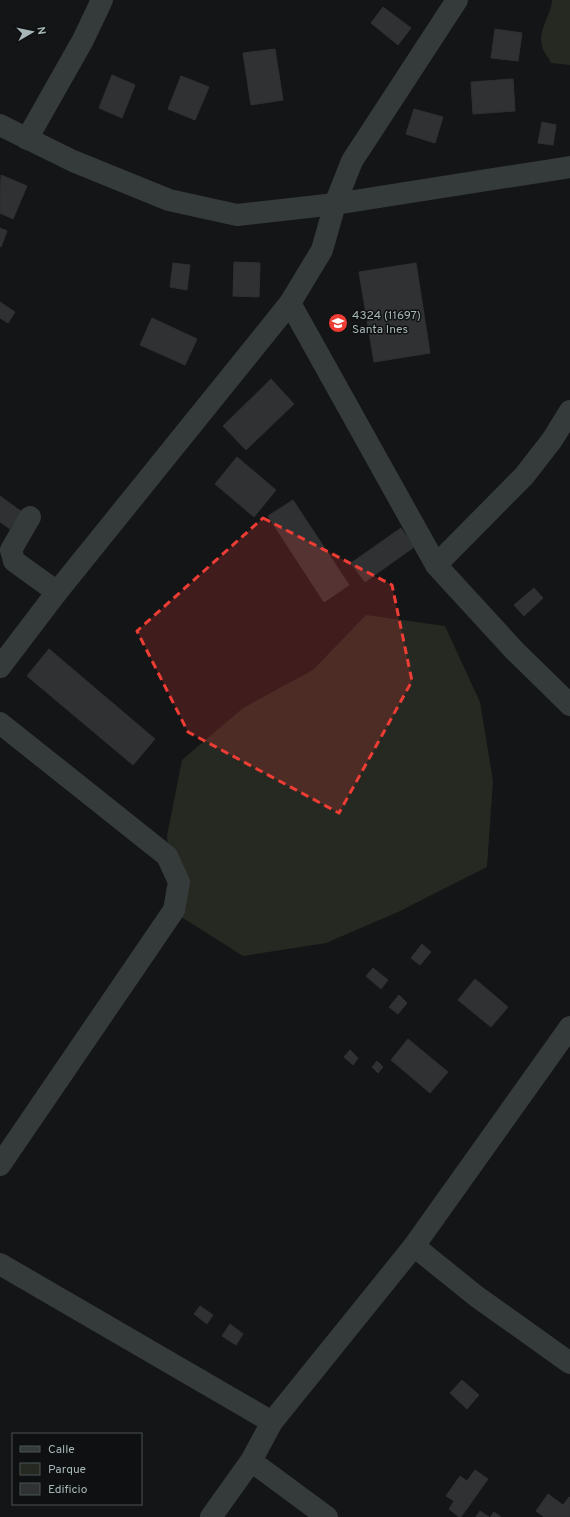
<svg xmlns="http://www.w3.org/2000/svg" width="570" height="1517" font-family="Overpass,sans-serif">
<rect width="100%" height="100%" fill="#141516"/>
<!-- green -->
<g fill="#252921">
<path d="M552 0H570V65L551 63C549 58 543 52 542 46 538 29 551 16 552 0Z"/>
<polygon points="366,615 445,626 480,702 493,781 487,867 398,912 326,943 243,956 175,913 167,836 182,760 243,708 313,670"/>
</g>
<!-- building -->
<g fill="#2f3132" stroke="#2e3132">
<polygon points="383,7 411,28 398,45 371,23"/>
<polygon points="495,29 522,33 518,61 491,58"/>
<polygon points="275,49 283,100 251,105 243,53"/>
<polygon points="112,75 135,85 122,118 99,108"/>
<polygon points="181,76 209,87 195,120 168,109"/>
<polygon points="513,79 515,111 473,114 471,82"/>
<polygon points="414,109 443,117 435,143 406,134"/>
<polygon points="542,122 556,125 553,145 538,143"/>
<polygon points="1,175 27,186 13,219 0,213"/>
<polygon points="0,228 7,231 1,247 0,246"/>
<polygon points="234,262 260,263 259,297 233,296"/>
<polygon points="173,263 190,265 187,290 170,287"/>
<polygon points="416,263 430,353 374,362 359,272"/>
<polygon points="0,302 15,312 8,323 0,318"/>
<polygon points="152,318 197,339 185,365 140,345"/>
<polygon points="271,379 294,404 246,450 223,426"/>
<polygon points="237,457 276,490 254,517 215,484"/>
<polygon points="0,496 22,512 10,529 0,522"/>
<polygon points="293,500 349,585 324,602 268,516"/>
<polygon points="401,528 414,547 365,582 351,563"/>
<polygon points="534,588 543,598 524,616 514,605"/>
<polygon points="49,649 155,739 133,765 27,676"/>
<polygon points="422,944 431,952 420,965 411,958"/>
<polygon points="373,968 388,980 381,989 366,976"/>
<polygon points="475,979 508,1007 491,1027 458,1000"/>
<polygon points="399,995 407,1003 398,1014 389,1007"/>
<polygon points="408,1039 448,1072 430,1093 391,1060"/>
<polygon points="350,1050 358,1058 353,1065 344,1057"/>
<polygon points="377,1061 383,1067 378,1073 372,1067"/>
<polygon points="200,1306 213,1315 207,1324 194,1314"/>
<polygon points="230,1324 243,1334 236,1345 222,1336"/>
<polygon points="462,1380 479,1395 467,1409 450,1393"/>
<polygon points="475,1470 488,1479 461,1517 459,1517 449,1509 454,1501 446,1496 460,1476 467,1481"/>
<polygon points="548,1494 563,1505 569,1497 570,1498 570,1517 544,1517 536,1511"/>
<polygon points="480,1511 489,1517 476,1517"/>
<polygon points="494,1512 501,1517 490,1517"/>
</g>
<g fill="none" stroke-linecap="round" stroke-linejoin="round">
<!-- minor -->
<g stroke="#353a3b" stroke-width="22">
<polyline points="0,125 73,161 169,200 237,215 335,204 570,167"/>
<polyline points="27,139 83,40 102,0"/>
<polyline points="290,303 436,565 514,650 570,705"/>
<polyline points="30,517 11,550 14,561 57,592"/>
<polyline points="436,565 524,476 552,440 570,411"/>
<polyline points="0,667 57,592 290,303 322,250 335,204 352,161 457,0"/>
<polyline points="0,723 167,856 179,882 174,910 0,1165"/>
<polyline points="414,1246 476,1296 570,1363"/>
<polyline points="0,1264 272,1422"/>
<polyline points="251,1461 327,1517"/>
<polyline points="211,1517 251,1461 272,1422 414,1246 570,1027"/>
</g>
</g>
<!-- marked area -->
<path fill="#ee3d35" fill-opacity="0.2" stroke="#ee3d35" stroke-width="3" stroke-dasharray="8 5" stroke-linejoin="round" d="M263 518 392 585 412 681 339 813 188 732 137 631Z"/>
<!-- icons -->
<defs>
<g id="school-disc" transform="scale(1)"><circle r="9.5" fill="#ee3d35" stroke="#0f1011"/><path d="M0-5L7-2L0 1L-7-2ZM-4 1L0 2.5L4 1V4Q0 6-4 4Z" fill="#fff"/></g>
</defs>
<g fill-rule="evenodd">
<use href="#school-disc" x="338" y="323"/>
</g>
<g text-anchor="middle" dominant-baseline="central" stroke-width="3" stroke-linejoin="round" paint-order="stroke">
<!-- poi labels -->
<g font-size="12" fill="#a6b5b6" stroke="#0f1011" text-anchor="start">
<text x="352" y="316">4324 (11697)<tspan x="352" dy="14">Santa Ines</tspan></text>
</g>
</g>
<!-- legend -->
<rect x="12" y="1433" width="130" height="72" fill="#0f1011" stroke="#4b5253"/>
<rect x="20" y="1446" width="20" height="6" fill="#353a3b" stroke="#4b5253"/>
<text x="48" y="1453" font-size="12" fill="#a6b5b6">Calle</text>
<rect x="20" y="1463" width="20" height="12" fill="#252921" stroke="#4b5253"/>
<text x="48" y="1473" font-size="12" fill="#a6b5b6">Parque</text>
<rect x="20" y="1483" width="20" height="12" fill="#2f3132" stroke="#4b5253"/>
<text x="48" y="1493" font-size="12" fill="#a6b5b6">Edificio</text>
<!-- north arrow -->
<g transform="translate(32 32) rotate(81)" stroke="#0f1011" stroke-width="3" paint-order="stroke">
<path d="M0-3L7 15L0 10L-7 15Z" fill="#a6b5b6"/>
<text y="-6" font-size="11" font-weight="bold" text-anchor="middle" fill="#a6b5b6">N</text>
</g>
</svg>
